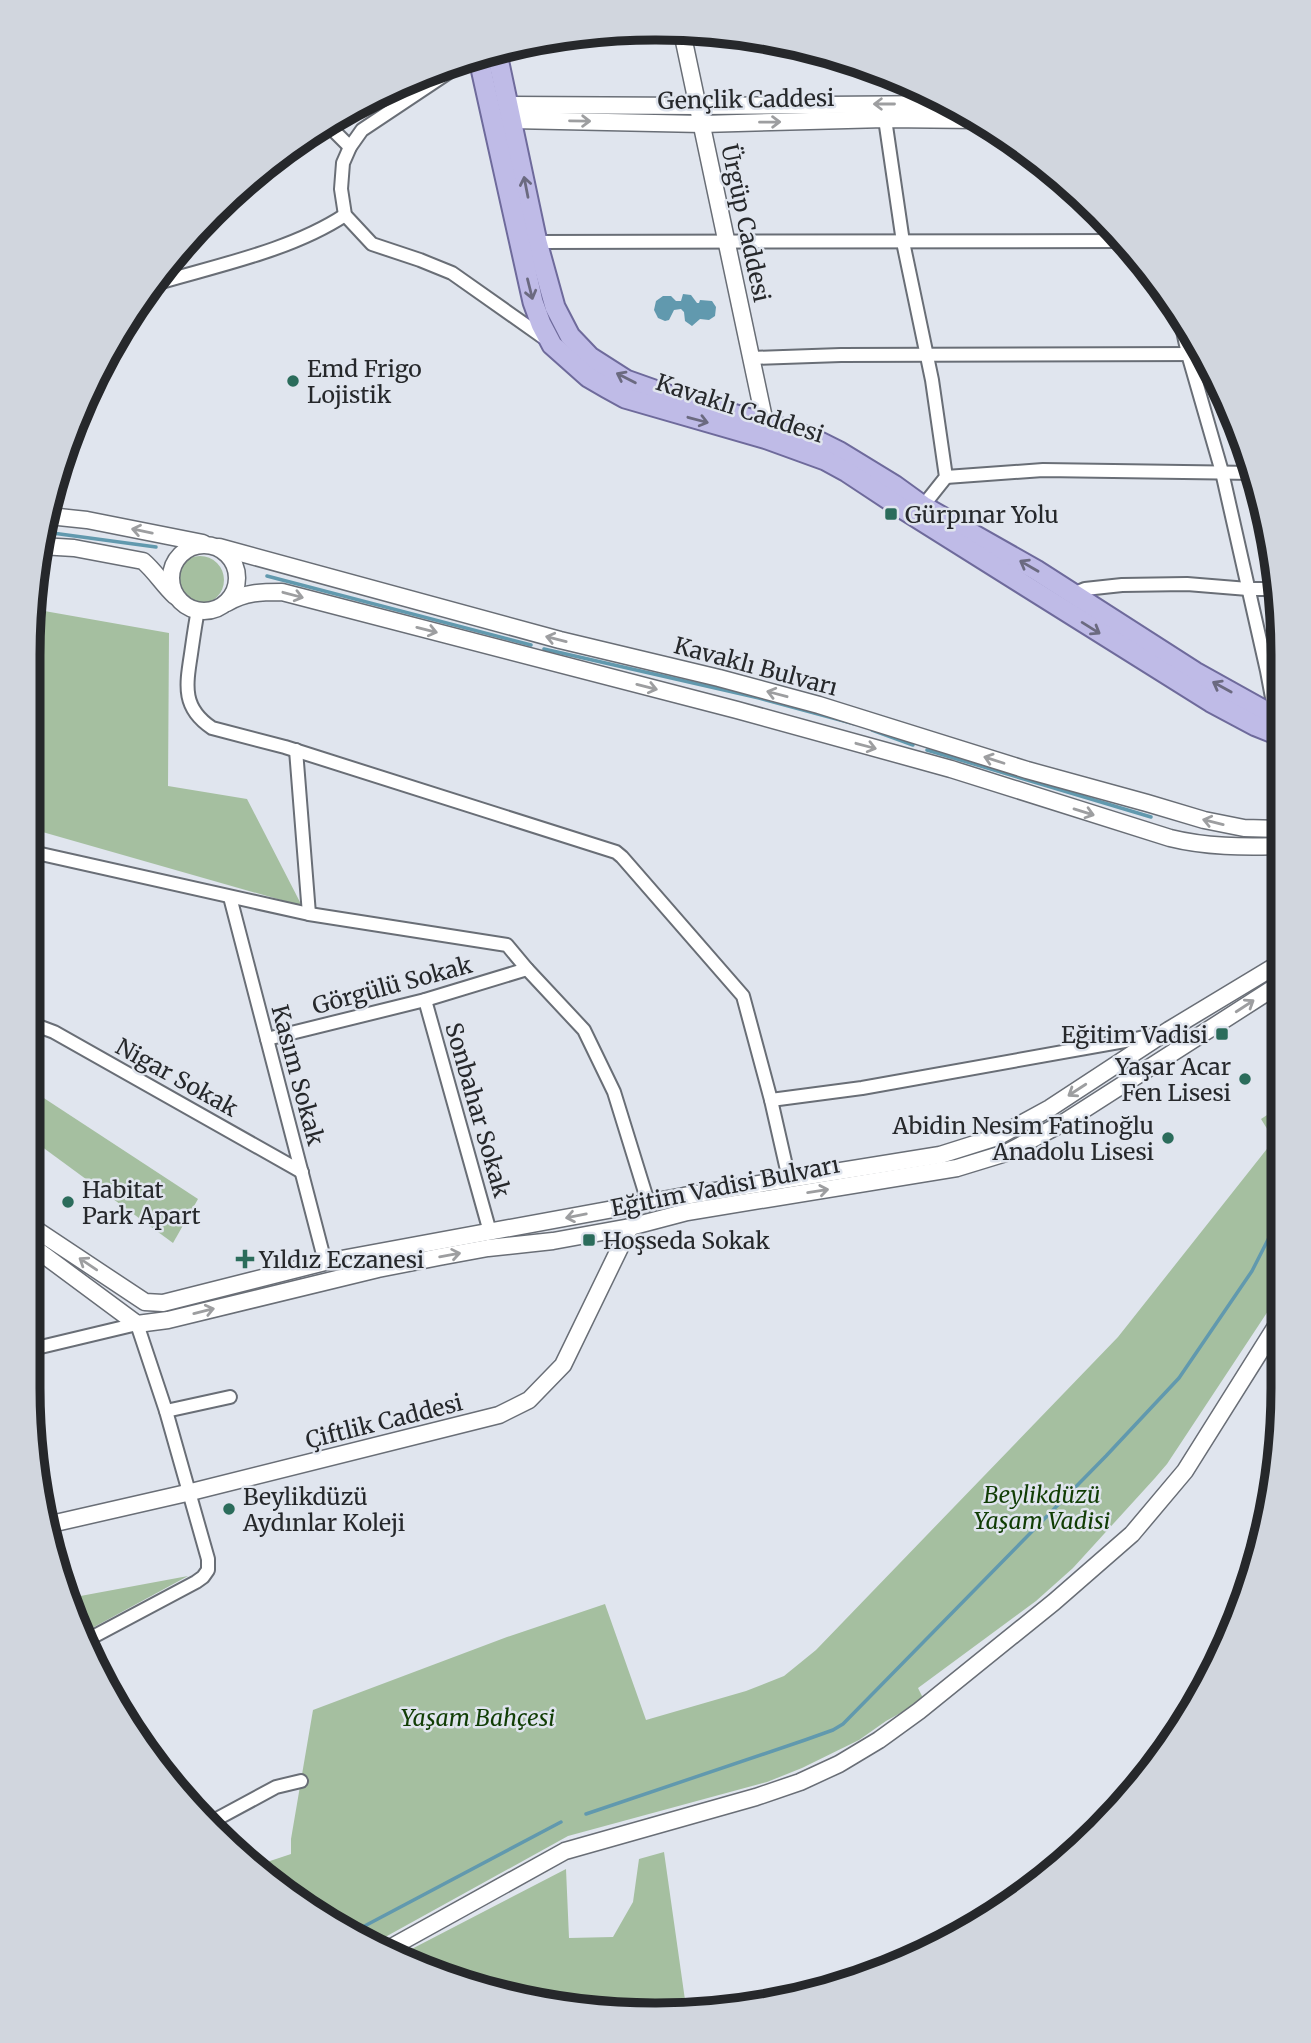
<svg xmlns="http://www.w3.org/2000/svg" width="1311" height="2043" font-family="Merriweather,serif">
<rect width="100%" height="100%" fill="#e0e5ee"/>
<!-- green -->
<g fill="#a5bfa0">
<circle cx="200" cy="580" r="24"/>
<polygon points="33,609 169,633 168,786 247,799 302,906 32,829"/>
<polygon points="30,1089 198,1199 173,1243 30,1138"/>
<polygon points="1279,1107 1278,1296 1167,1464 1155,1478 1073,1568 1036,1601 918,1688 924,1700 886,1721 859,1740 802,1768 767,1782 568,1836 378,1941 274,1886 255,1866 291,1854 291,1839 313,1710 507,1637 605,1604 646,1720 746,1691 784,1676 816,1650 1118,1337 1274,1140 1261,1119"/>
<polygon points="188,1576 83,1633 66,1599 75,1597"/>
<polygon points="664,1852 686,2007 615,2014 453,1982 402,1954 566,1869 569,1938 613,1937 633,1902 639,1859"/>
</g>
<!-- water -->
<polygon fill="#6199ae" points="683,294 691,295 697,303 699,303 700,300 712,301 716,307 715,316 709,320 700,319 692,326 685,321 684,312 681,309 674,310 669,320 665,321 658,318 654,310 656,301 663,296 671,296 676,301 681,301"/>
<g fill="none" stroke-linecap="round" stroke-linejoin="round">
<!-- stream -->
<g stroke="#6199ae" stroke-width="3.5">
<polyline points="45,532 156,547"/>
<polyline points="267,576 531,645"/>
<polyline points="544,649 759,698 855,724"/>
<polyline points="872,730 913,745"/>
<polyline points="927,750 1151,817"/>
<polyline points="586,1814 805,1740 833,1730 843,1724 1106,1456 1179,1378 1252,1271 1279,1218"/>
<polyline points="357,1930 561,1822"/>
</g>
<!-- street casing -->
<g stroke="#696e76" stroke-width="16">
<g id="street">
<polyline points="462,61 452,70 362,130 350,147 343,163 341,189 345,215 372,244 420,260 452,273 547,340"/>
<polyline points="885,119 903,242 932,380 946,477 923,506"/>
<polyline points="322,128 334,131 350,147"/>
<polyline points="537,242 1123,241"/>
<path d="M158 283C219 265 292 250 345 215"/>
<polyline points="1180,317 1188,354 1222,472 1267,671 1273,703 1271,715"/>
<polyline points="751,358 841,355 1203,354"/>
<polyline points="946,477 1043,470 1254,473"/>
<polyline points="1073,594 1085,589 1122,585 1187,584 1248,589 1277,589"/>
<path d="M198 610C195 625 193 640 191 654 186 686 182 708 212 728L285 747 616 852 622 857 743 996 771 1100 789 1179"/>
<polyline points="296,750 309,914"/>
<polyline points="32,852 309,914 507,945 527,969 584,1030 614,1092 648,1202"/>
<polyline points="230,897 325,1262"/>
<polyline points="425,1000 490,1232"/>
<polyline points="30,1023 54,1032 302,1172"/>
<polyline points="267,1039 425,1000 527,969"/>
<polyline points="771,1100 862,1088 1136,1039 1159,1033"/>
<polyline points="28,1350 137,1324"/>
<polyline points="166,1411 230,1397"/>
<polyline points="87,1640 196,1582 203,1577 208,1570 208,1559 166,1411 137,1324"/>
<polyline points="213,1821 276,1787 301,1781"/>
</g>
</g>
<!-- secondary casing -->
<g stroke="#696e76" stroke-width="19">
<g id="secondary">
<polyline points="682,32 765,423"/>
<polyline points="509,105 698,106 952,104"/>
<polyline points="512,120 702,124 885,119 980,120"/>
<polyline points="49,516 87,520 203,543"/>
<circle cx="204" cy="578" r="33"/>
<path d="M41 546 74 548 143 561C155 571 163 585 175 596"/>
<polyline points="219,547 560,640 719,678 819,705 1027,770 1147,803 1204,820 1244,828 1281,829"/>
<path d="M227 603C245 592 262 592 282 592L737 710 951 769 1170 838C1206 847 1243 847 1281 846"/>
<polyline points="29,1225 145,1302 163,1303 325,1262 684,1196 940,1155 997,1137 1050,1108 1169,1030 1280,963"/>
<polyline points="29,1244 137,1324 168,1320 378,1269 439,1257 488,1248 553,1241 630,1227 687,1212 957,1168 1006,1153 1063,1123 1280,984"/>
<polyline points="51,1524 191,1492 499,1415 529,1400 563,1365 630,1227"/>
<polyline points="390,1948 565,1851 756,1797 800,1782 839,1764 879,1740 919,1711 1054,1602 1132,1534 1185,1471 1278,1323"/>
</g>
</g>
<!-- primary casing -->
<g stroke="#6e6a9b" stroke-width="23">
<g id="primary">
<polyline points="496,49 537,242 555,307 570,336 590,357 626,380 674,397 788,430 812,438 840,452 894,485 923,506 1036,570 1195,672 1281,720"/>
<polyline points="478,55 533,302 541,324 552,345 588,377 607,388 625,398 767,439 825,460 847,472 903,509 1211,702 1256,726 1281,736"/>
</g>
</g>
<!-- street -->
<use href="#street" stroke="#fff" stroke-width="12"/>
<!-- secondary -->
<use href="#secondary" stroke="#fff" stroke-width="16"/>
<!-- primary -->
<use href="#primary" stroke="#bfbbe7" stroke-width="19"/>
</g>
<!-- one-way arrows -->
<defs><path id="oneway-shaft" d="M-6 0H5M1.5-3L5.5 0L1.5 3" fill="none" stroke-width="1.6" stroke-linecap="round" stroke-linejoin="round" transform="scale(1.75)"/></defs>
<g stroke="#9d9ea0">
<use href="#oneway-shaft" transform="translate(884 104) rotate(180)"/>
<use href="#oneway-shaft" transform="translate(580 121) rotate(1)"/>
<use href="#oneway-shaft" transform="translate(770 122) rotate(-1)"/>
<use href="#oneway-shaft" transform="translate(142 531) rotate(-168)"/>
<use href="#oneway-shaft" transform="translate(293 595) rotate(15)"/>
<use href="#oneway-shaft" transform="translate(427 630) rotate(14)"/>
<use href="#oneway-shaft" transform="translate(556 639) rotate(-166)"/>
<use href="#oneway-shaft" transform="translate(647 687) rotate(14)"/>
<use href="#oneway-shaft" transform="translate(777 694) rotate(-165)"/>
<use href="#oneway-shaft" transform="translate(866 746) rotate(15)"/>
<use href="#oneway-shaft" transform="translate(994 760) rotate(-162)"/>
<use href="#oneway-shaft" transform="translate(1084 812) rotate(17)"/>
<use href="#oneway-shaft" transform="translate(1213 822) rotate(-166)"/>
<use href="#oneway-shaft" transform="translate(1245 1006) rotate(-33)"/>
<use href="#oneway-shaft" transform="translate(1077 1090) rotate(147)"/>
<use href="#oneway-shaft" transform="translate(818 1191) rotate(-9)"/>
<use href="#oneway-shaft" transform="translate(576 1216) rotate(169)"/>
<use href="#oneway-shaft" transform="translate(450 1255) rotate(-10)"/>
<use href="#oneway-shaft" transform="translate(88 1264) rotate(-146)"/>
<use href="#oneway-shaft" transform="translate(204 1311) rotate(-14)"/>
</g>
<g stroke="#6b6a80">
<use href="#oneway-shaft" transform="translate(526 187) rotate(-101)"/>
<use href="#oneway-shaft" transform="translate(530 289) rotate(76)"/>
<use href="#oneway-shaft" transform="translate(626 378) rotate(-153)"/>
<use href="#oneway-shaft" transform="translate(698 420) rotate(15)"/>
<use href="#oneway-shaft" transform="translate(1029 566) rotate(-150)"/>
<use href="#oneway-shaft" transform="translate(1091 628) rotate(32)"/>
<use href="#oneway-shaft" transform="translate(1222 687) rotate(-151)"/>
</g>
<!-- markers -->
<g fill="#2b6c5b" stroke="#e0e5ee" stroke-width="2.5">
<circle cx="293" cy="381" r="7"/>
<rect x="884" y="507" width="14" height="14" rx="3.5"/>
<rect x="1215" y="1027" width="14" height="14" rx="3.5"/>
<circle cx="1245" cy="1079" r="7"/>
<circle cx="1168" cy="1138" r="7"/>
<circle cx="68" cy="1202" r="7"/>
<rect x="582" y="1233" width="14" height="14" rx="3.5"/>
<path d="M241.5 1248.5h7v7h7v7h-7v7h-7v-7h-7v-7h7z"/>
<circle cx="229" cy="1509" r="7"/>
</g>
<g text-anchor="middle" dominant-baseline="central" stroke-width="5" stroke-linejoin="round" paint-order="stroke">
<!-- street labels -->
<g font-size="23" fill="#26282b" stroke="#e0e5ee">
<text transform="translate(746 99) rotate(-1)">Gençlik Caddesi</text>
<text transform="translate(746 223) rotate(78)">Ürgüp Caddesi</text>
<text transform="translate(740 408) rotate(18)">Kavaklı Caddesi</text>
<text transform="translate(756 666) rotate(15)">Kavaklı Bulvarı</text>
<text transform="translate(392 985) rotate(-15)">Görgülü Sokak</text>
<text transform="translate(298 1075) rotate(75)">Kasım Sokak</text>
<text transform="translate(177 1077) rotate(29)">Nigar Sokak</text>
<text transform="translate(478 1110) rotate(74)">Sonbahar Sokak</text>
<text transform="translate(725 1186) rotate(-11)">Eğitim Vadisi Bulvarı</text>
<text transform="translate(384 1421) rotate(-14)">Çiftlik Caddesi</text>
</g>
<!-- poi labels -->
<g font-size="23" fill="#26282b" stroke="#e0e5ee" text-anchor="start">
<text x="307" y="368">Emd Frigo<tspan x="307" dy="26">Lojistik</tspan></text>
<text x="905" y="514">Gürpınar Yolu</text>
<text x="1208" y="1034" text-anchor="end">Eğitim Vadisi</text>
<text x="1231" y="1066" text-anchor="end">Yaşar Acar<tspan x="1231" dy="26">Fen Lisesi</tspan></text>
<text x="1154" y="1125" text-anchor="end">Abidin Nesim Fatinoğlu<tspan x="1154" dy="26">Anadolu Lisesi</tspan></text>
<text x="82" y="1189">Habitat<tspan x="82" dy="26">Park Apart</tspan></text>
<text x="603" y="1240">Hoşseda Sokak</text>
<text x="259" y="1259">Yıldız Eczanesi</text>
<text x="243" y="1496">Beylikdüzü<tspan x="243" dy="26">Aydınlar Koleji</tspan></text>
</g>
<!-- park labels -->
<g font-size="23" font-style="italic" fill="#113d05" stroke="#e0e5ee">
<text x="1042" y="1494">Beylikdüzü<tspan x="1042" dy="26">Yaşam Vadisi</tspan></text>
<text x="478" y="1717">Yaşam Bahçesi</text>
</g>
</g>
<!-- crop -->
<path d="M0 0H1311V2043H0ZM655 40H656A615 615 0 0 1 1271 655V1388A615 615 0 0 1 656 2003H655A615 615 0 0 1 40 1388V655A615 615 0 0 1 655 40Z" fill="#d1d6de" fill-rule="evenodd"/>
<path fill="none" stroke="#26282b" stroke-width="9" d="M655 40H656A615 615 0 0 1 1271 655V1388A615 615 0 0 1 656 2003H655A615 615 0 0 1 40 1388V655A615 615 0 0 1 655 40Z"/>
</svg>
